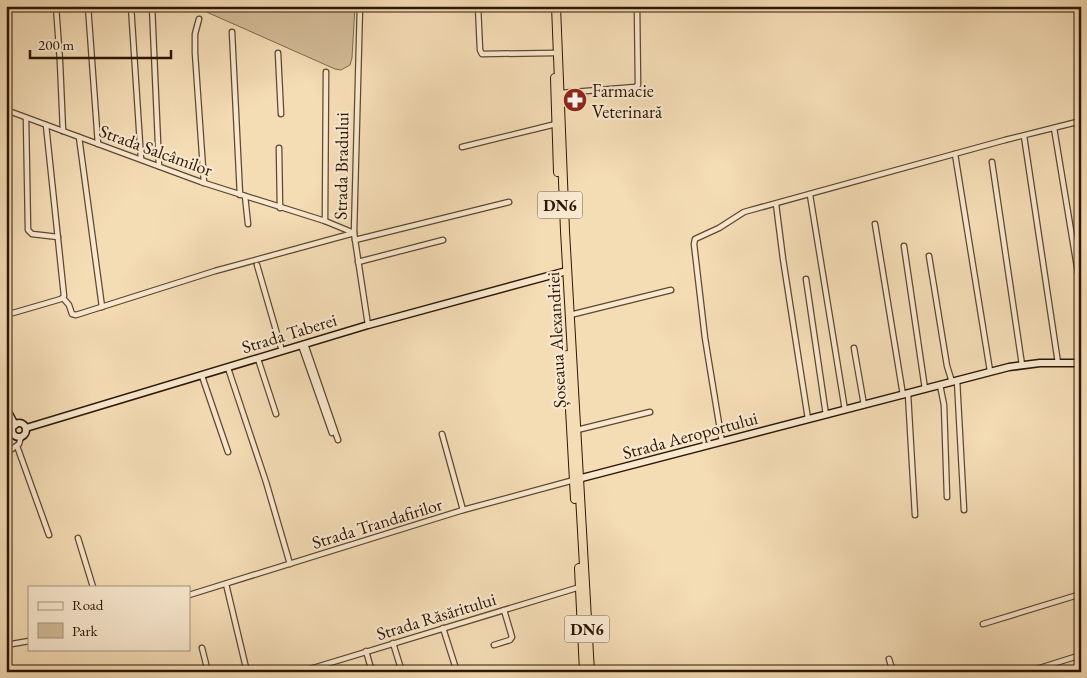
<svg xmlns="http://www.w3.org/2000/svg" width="1087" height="678" font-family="'EB Garamond',serif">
<rect width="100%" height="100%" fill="#f4dcb5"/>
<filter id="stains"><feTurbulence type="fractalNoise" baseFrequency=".004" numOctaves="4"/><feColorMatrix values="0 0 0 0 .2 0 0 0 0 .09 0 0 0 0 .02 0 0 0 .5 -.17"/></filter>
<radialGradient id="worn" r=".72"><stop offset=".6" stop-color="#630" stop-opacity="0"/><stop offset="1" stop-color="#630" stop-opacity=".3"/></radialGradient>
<!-- green -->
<polygon fill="#d2bb97" stroke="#7f694c" points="193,6 355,6 352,58 350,65 341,70 335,69"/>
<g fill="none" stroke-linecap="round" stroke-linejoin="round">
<!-- street casing -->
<g stroke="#5e482f" stroke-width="7">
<g id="street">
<polyline points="56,6 60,62 63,131"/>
<polyline points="88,6 98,144"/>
<polyline points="131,6 141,159"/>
<polyline points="152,6 159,166"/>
<polyline points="360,6 354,233 368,325"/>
<polyline points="478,6 480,50 482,54 554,53"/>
<polyline points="199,19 195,34 195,53 204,183"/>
<polyline points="232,32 240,195"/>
<polyline points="278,53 281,114"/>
<polyline points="561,93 635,87 638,85 637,6"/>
<polyline points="6,110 201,182 325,221 354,233"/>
<polyline points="26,118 28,230 32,234 58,237"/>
<polyline points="1054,128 1081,291"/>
<polyline points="1024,136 1058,363"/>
<polyline points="79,137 102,307"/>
<polyline points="462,147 556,124"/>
<polyline points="279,148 280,208"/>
<polyline points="955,154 990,371"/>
<polyline points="992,162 1022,365"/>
<polyline points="810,195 845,410"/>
<polyline points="245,196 248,224"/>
<polyline points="776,204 783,259 808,419"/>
<polyline points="325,221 326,72"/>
<polyline points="875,224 903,395"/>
<polyline points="355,240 509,202"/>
<polyline points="904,246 925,389"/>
<polyline points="929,256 947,366 952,382"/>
<polyline points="358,262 443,240"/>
<polyline points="257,265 282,351"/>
<polyline points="806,279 826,415"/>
<polyline points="63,298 69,305 72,314 76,315 215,271 354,233"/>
<polyline points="6,315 61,299 64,296 46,125"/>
<polyline points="570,315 671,290"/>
<polyline points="305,344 338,440"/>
<polyline points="301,345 332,433"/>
<polyline points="854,348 864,405"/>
<polyline points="258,359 276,414"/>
<polyline points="228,368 266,482 290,564"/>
<polyline points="202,376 228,452"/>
<polyline points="957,380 964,510"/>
<polyline points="940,385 944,405 947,497"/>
<polyline points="908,394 915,515"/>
<polyline points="577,430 650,412"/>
<polyline points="442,434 463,510"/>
<polyline points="722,442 705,338 694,244 695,239 719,228 744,212 1005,140 1081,121"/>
<polyline points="17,446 49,535"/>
<polyline points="6,453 19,444 21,437"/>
<polyline points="78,538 93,587"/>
<polyline points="226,584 247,672"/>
<polyline points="189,595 463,510 574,480"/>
<polyline points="983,624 1081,594"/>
<polyline points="443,628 457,672"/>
<polyline points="6,635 9,645"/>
<polyline points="393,643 402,672"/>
<polyline points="6,645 29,641"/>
<polyline points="494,645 510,640 512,637 504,610"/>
<polyline points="202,648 208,672"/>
<polyline points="366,651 372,672"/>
<polyline points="889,659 893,672"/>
<polyline points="300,672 580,587"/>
<polyline points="1027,672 1081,655"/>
</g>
</g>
<!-- secondary casing -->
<g stroke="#2c1702" stroke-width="9">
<g id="secondary">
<polyline points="6,408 15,425"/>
<circle cx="19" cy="430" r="7"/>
<polyline points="26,428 368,325 563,272"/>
<polyline points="574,480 1009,367 1040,363 1081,363"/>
</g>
</g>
<!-- highway casing -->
<g stroke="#2c1702" stroke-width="10">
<g id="highway">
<polyline points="556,6 565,231 590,672"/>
<polyline points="555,78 558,172"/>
<polyline points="567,355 575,499"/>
<polyline points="579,568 584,672"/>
</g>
</g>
<!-- street -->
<use href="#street" stroke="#f8e8cf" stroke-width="4.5"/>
<!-- secondary -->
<use href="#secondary" stroke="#f8e8cf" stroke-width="6"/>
<!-- highway -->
<use href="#highway" stroke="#f4dcb5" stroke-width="8"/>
</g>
<!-- icons -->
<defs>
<g id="pharmacy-disc" transform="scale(1.25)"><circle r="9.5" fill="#8f2418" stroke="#f8e8cf"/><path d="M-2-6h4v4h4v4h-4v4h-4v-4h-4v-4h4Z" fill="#fff"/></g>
</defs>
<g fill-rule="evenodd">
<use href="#pharmacy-disc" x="575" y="100"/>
</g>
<g text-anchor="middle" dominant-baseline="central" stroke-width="4.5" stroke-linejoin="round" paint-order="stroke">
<!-- shield labels -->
<g fill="#f8e8cf" stroke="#695640" stroke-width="1">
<rect x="537.5" y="191.5" width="45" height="27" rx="4"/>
<rect x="564.5" y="615.5" width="45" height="27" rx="4"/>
</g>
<g font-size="16" font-weight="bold" fill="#2c1702">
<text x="560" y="205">DN6</text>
<text x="587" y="629">DN6</text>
</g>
<!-- poi labels -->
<g font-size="18" fill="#2c1702" stroke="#f8e8cf" text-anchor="start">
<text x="592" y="90">Farmacie<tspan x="592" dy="21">Veterinară</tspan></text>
</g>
<!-- street labels -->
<g font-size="18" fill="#2c1702" stroke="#f8e8cf">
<text transform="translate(156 150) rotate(20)">Strada Salcâmilor</text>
<text transform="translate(341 166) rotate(-89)">Strada Bradului</text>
<text transform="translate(289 333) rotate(-17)">Strada Taberei</text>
<text transform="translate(556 340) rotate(-93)">Șoseaua Alexandriei</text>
<text transform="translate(690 435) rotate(-15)">Strada Aeroportului</text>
<text transform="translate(377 523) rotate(-17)">Strada Trandafirilor</text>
<text transform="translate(436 616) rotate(-17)">Strada Răsăritului</text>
</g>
</g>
<!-- margin -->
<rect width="1087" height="678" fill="none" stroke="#f4dcb5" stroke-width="25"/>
<rect x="8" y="8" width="1072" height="663" fill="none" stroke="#2c1702" stroke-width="2.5"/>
<rect x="12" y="12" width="1062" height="653" fill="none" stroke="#2c1702"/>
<!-- legend -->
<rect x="28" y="586" width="162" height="65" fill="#f8e8cf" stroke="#a6947d"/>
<rect x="38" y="602" width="25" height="8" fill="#f8e8cf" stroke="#a6947d"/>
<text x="72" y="610" font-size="15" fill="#2c1702">Road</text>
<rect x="38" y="623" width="25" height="15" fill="#d2bb97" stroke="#a6947d"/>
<text x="72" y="636" font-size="15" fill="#2c1702">Park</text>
<!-- scale -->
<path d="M30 50v8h141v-8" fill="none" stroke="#2c1702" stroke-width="2.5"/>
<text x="38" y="50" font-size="15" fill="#2c1702" stroke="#f8e8cf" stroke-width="4" paint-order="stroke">200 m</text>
<rect width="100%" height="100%" filter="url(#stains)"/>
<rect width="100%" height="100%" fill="url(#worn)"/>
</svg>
